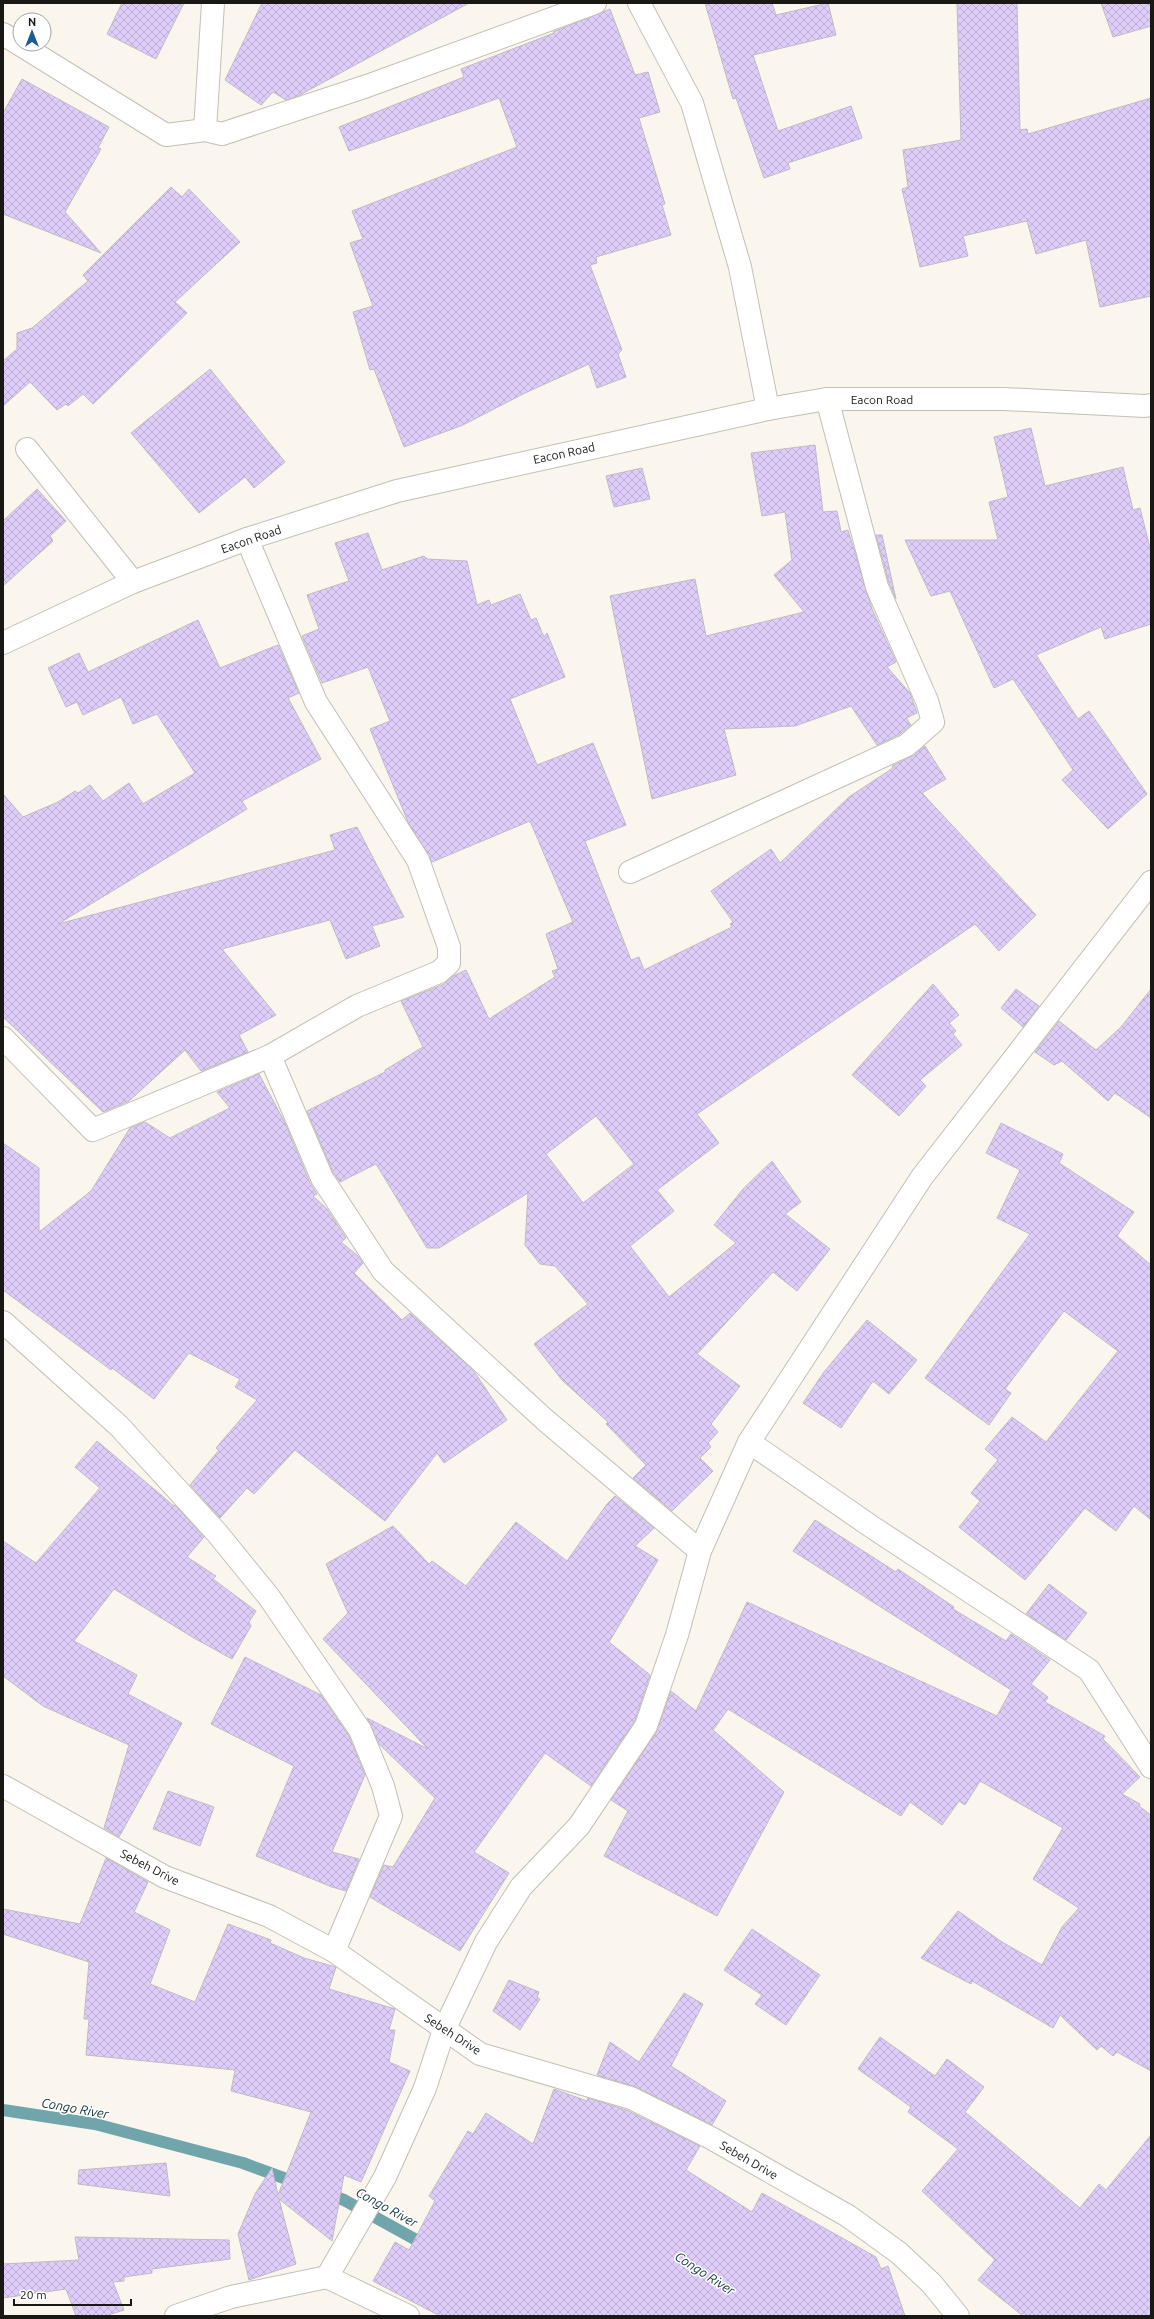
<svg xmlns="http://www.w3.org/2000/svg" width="1154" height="2319" font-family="Ubuntu,sans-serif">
<defs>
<pattern id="building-cross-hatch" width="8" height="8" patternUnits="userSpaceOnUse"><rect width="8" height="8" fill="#dfcdf9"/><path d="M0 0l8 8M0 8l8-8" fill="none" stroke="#bfafd5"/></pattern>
</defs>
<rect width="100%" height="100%" fill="#fbf6ed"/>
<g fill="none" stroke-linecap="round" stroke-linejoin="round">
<!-- stream -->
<g stroke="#70a5ac" stroke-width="12">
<polyline points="3,2110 95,2124 243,2163 300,2184"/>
<polyline points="325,2193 344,2200 429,2247"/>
</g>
</g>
<!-- building -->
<g fill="url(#building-cross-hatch)" stroke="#bebbc4" fill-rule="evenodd">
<polygon points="122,3 184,3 156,59 107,34"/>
<polygon points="262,3 469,3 298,96 286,100 273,92 261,105 225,80"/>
<polygon points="705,3 772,3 776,15 828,3 836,35 753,55 778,131 851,106 862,138 788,163 790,169 764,178 736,98 733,99"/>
<polygon points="957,3 1017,3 1020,130 1027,129 1028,134 1151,98 1151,296 1100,307 1086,240 1036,254 1027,221 963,236 968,256 920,267 902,189 908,187 903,150 961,140"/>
<polygon points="1101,3 1151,3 1151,26 1113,37"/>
<polygon points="610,9 635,75 648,72 660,112 639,118 665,204 662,205 671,235 596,257 597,263 590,265 622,350 618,354 626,377 597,388 589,364 525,393 463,425 404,447 374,369 370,370 353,312 373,306 350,243 363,239 352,211 517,147 499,98 349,151 339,127 464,77 461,69 554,33 553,32"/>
<polygon points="22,79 109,127 98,148 101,149 65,212 101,253 3,214 3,113"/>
<polygon points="171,187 182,197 189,189 240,242 175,302 187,313 93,404 83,394 68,406 66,404 57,410 30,382 3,406 3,361 17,349 17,333 32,328 88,281 83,275"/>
<polygon points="210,369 285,462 254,488 245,477 199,513 131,433"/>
<polygon points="1031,428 1045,486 1123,467 1133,510 1140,508 1151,552 1151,624 1105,639 1101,627 1036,655 1078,719 1089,711 1147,794 1108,829 1062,780 1073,770 1013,679 994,688 950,591 931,596 905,540 998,540 989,502 1008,497 994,437"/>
<polygon points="815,445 823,512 837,511 841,532 848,530 872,609 896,662 887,667 910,693 917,713 906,718 911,725 900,734 877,745 851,706 795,726 724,729 736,775 652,799 610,596 695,579 706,636 804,612 774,575 792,560 785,512 762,516 751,453"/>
<polygon points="642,468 650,499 614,507 606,476"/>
<polygon points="37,489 66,521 50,536 53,541 3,586 3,521"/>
<path d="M368 533 382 570 424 556 427 559 467 561 477 605 489 600 491 605 520 594 531 620 536 618 544 637 547 633 565 677 510 699 537 765 593 743 626 825 585 841 631 960 639 957 644 970 732 927 730 924 733 922 711 891 771 849 780 863 849 797 893 768 892 766 912 756 925 746 946 779 922 793 1036 915 999 951 975 924 697 1114 719 1143 657 1190 674 1211 630 1246 669 1297 736 1243 714 1225 743 1189 772 1161 801 1202 785 1214 830 1249 797 1291 773 1272 697 1354 740 1386 711 1424 718 1432 708 1443 711 1447 700 1458 713 1471 672 1511 633 1478 646 1465 606 1424 608 1422 562 1380 534 1344 588 1304 555 1266 540 1264 525 1245 528 1193 439 1248H427L376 1164 340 1182 333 1172 307 1111 385 1072V1070L423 1047 401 1001 444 984 453 976 466 970 489 1019 555 977 552 971 558 969 546 934 573 922 530 821 432 862 408 822 370 729 390 721 368 667 322 683 302 636 319 629 307 595 349 581 335 543ZM596 1116 634 1164 583 1203 546 1154Z"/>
<polygon points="876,535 882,535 896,599 889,583"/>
<polygon points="198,620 220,668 278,645 299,693 288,698 321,759 242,801 247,809 58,924 335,850 330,835 357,827 404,917 372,926 380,946 346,959 330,920 222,949 276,1015 239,1035 248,1052 201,1071 185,1050 129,1101 103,1112 3,1017 3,794 23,817 58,802 75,791 78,793 90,785 103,801 129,783 143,804 195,773 157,714 133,724 121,697 83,715 77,702 66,707 48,668 79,653 88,672"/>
<polygon points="933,984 959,1015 949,1023 956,1031 953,1034 962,1045 920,1080 926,1086 899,1116 852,1075"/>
<polygon points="1016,989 1039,1006 1023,1027 1001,1008"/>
<polygon points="1151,989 1151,1118 1115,1093 1108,1101 1062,1061 1054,1065 1035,1052 1059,1021 1096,1050 1121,1027"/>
<polygon points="259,1074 285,1123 310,1183 317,1194 313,1196 327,1209 346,1238 341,1242 358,1256 363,1263 354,1273 402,1320 410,1313 473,1370 507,1420 444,1463 437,1453 385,1521 295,1450 254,1494 247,1488 220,1518 190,1485 219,1450 216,1448 257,1400 235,1387 240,1379 189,1353 154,1399 112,1368 111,1370 3,1290 3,1143 39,1168 39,1232 91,1191 130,1128 145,1122 170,1138 230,1108 217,1092"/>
<polygon points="1001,1123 1063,1154 1059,1163 1134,1212 1117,1236 1151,1265 1151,1520 1134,1506 1116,1531 1085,1508 1025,1580 959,1527 980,1501 971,1493 998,1460 985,1449 1012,1417 1046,1442 1118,1351 1064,1311 1005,1389 1011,1393 989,1425 925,1378 1030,1234 997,1218 1020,1170 986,1153"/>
<polygon points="867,1320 917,1360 889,1394 873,1381 841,1428 803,1403 824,1372"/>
<polygon points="97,1441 174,1506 175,1505 204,1537 187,1557 216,1576 213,1579 256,1611 249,1622 251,1626 232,1659 194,1638 114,1589 74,1641 137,1675 128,1694 182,1723 119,1837 104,1828 129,1745 43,1706 3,1676 3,1541 36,1563 100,1488 75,1467"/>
<polygon points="615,1496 654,1528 635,1546 658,1560 609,1642 650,1675 635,1720 591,1786 545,1753 474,1852 509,1873 460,1951 370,1897 384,1865 393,1867 435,1798 379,1744 367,1718 428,1749 323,1639 348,1613 326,1564 393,1526 429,1564 432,1561 466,1586 516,1522 567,1561 607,1504"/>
<polygon points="815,1520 896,1572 898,1569 954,1607 953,1609 1006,1641 1011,1634 1050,1660 1031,1684 1048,1697 1045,1702 1105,1736 1103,1739 1140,1777 1122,1794 1140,1804 1139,1806 1151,1815 1151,2071 1117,2052 1113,2056 1101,2046 1097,2050 1060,2015 1053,2028 972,1981 971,1984 921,1958 958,1911 1002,1942 1042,1965 1062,1927 1079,1908 1033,1879 1063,1828 980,1781 965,1805 959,1801 942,1825 910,1802 901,1816 728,1709 713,1730 784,1792 717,1916 604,1856 628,1811 611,1800 656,1733 671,1691 696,1711 747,1602 997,1716 1011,1690 793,1551"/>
<polygon points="1049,1584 1087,1613 1066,1640 1026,1614"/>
<polygon points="245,1657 321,1695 349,1736 365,1775 332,1852 359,1859 346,1891 332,1887 256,1856 294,1766 211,1724"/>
<polygon points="168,1791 214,1807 200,1846 153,1829"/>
<polygon points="106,1858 148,1882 134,1912 170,1930 150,1984 195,2002 228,1924 271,1940 270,1943 304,1958 336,1967 329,1989 395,2009 389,2030 395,2030 389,2062 410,2071 361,2182 344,2175 332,2241 279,2199 296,2264 249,2280 238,2234 255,2194 272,2168 278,2195 311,2112 231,2091 235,2070 86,2055 89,2019 84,2019 89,1962 3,1934 3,1909 80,1924"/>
<polygon points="752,1929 820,1975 786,2025 755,2004 762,1995 724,1970"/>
<polygon points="509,1980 539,1992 537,1997 540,1999 520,2030 493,2011"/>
<polygon points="684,1993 703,2004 671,2066 726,2101 712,2125 636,2087 597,2075 610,2042 639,2062"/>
<polygon points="880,2037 935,2076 947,2059 984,2087 965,2112 1080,2208 1099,2184 1106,2190 1151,2135 1151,2316 1023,2316 978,2280 995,2260 922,2191 958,2149 908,2112 911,2107 858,2069"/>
<polygon points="554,2089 587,2101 588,2098 626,2110 700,2146 686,2170 752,2212 762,2193 876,2257 881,2269 888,2266 905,2316 440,2316 373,2281 395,2242 409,2250 435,2201 429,2196 468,2131 473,2134 486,2113 533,2144"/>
<polygon points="166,2163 170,2196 78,2184 79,2170"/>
<polygon points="75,2237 229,2240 230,2259 152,2269 152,2273 124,2277 124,2281 113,2282 124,2310 105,2316 76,2316 66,2289 3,2298 3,2264 79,2260"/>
</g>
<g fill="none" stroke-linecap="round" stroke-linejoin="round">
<!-- minor casing -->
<g stroke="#c3beb6" stroke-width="24">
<g id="minor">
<polyline points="639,3 692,103 740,267 768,409"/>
<polyline points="3,34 166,135 205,130 222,134 367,86 595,3"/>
<polyline points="205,130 213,3"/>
<polyline points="27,449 133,582"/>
<polyline points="3,643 133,582 247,539 397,491 768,409 827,399 1004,399 1145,406 1151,405"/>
<polyline points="630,872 907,745 933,722 927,701 877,587 827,399"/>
<polyline points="3,1038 93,1130 270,1056 357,1006 439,972 449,963 449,947 418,860 316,702 247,539"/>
<polyline points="270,1056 322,1178 383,1271 544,1419 700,1551"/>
<polyline points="3,1322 119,1426 217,1533 269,1597 360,1730 383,1786 391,1816 334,1951"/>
<polyline points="749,1442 872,1527 1089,1670 1151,1767"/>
<polyline points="3,1786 165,1877 269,1916 334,1951 480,2054 631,2098 711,2138 848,2216 899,2253 932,2284 958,2316"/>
<polyline points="327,2277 408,2316"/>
<polyline points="176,2316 231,2297 327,2277 385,2177 425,2088 444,2030 486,1942 521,1887 579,1826 646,1726 677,1635 700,1551 749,1442 922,1177 1151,882"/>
</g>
</g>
<!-- minor -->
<use href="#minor" stroke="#fff" stroke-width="22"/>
</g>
<g text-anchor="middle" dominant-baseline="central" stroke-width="3" stroke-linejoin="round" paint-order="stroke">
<!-- street labels -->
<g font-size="12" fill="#1a1815" stroke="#fff">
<text x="882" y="399">Eacon Road</text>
<text transform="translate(564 453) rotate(-12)">Eacon Road</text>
<text transform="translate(251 539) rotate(-19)">Eacon Road</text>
<text transform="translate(150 1867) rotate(27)">Sebeh Drive</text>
<text transform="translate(453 2034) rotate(33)">Sebeh Drive</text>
<text transform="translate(749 2160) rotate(30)">Sebeh Drive</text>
</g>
<!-- water labels -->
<g font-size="13" font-style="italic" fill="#10363b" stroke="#fff">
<text transform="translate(75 2108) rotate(10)">Congo River</text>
<text transform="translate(387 2207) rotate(29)">Congo River</text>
<text transform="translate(705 2273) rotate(33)">Congo River</text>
</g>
</g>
<!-- border -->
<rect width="1154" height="2319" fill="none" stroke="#1a1815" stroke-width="8"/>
<!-- north arrow -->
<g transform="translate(32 32)"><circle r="19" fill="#ffffff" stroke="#a3a3a1"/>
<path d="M0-3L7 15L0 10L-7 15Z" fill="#1c5b91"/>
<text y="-6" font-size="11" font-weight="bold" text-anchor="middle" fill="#1a1815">N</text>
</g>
<!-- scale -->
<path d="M14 2299v6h117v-6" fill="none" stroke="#1a1815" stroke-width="2"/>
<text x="20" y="2299" font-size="12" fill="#1a1815" stroke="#ffffff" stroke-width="3" paint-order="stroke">20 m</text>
</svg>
